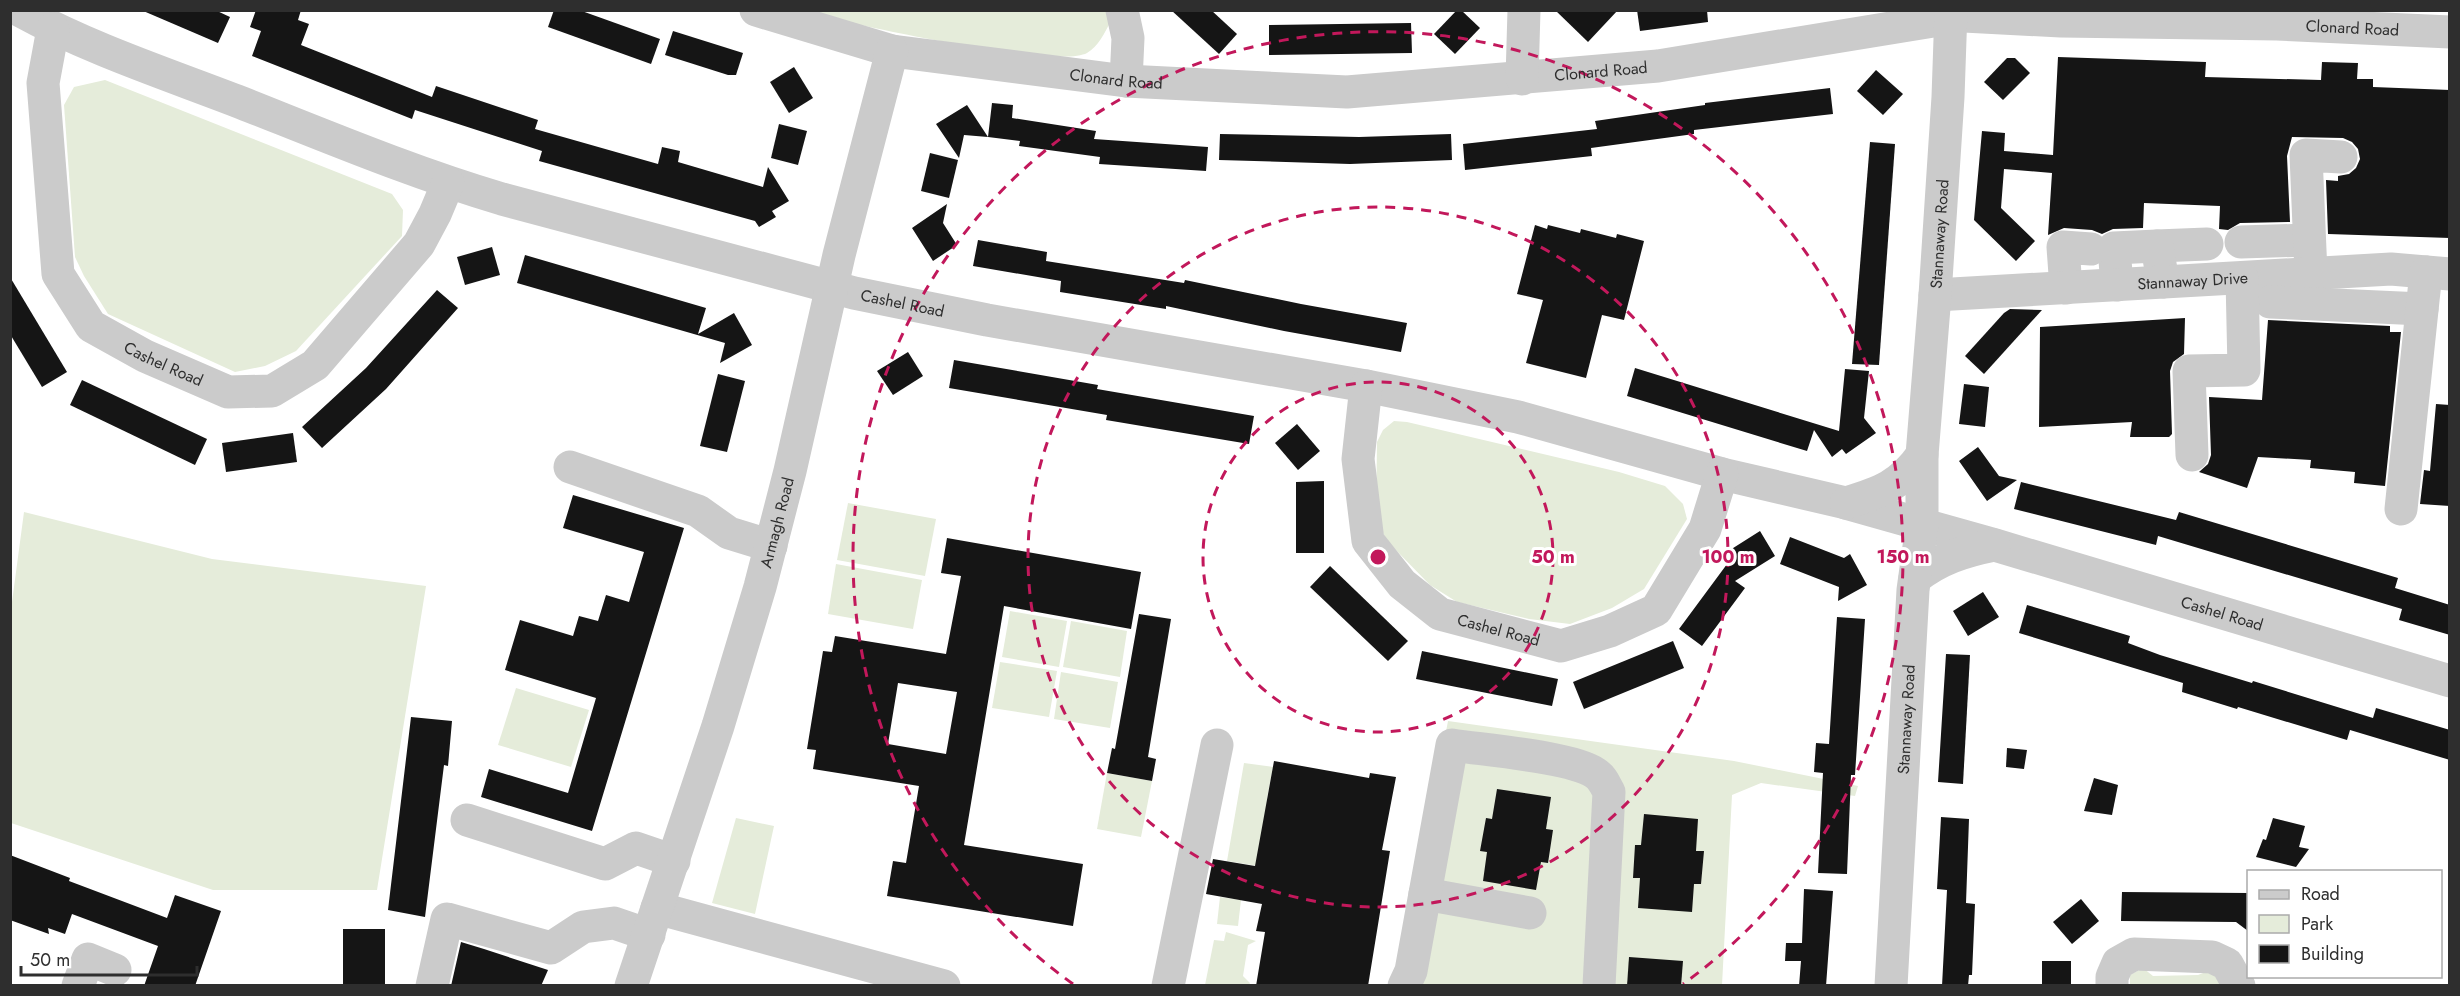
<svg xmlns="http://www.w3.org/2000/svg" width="2460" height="996" font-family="Jost,sans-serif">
<rect width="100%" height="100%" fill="#fff"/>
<!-- green -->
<g fill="#e5ecda">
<path d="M1109 10 1111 21C1105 32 1098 47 1087 53 1055 70 844 22 800 11Z"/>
<polygon points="105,80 392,194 403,210 402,236 296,351 265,366 235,372 108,314 84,276 75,257 64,105 74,87"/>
<polygon points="1394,421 1407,422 1619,472 1665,486 1683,504 1687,519 1644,589 1612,608 1570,624 1529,619 1457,602 1430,585 1388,542 1376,521 1377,442 1383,430"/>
<polygon points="848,503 936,519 925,576 837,560"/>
<polygon points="24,512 212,559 426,586 377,890 213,890 11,823 10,617"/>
<polygon points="836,564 922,580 913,629 828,614"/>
<polygon points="1010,611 1067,621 1059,667 1002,657"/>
<polygon points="1071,621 1127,631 1120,677 1063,667"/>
<polygon points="1000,662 1057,671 1049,717 992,708"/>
<polygon points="1061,672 1118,682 1110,728 1054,719"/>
<polygon points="516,688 589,710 571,767 498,745"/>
<polygon points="1448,721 1734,761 1858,786 1855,796 1761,783 1732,795 1722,985 1407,986 1437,779"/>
<polygon points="1244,763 1273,767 1267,798 1264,867 1227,861"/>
<polygon points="1107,773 1152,781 1141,837 1097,829"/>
<polygon points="736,818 774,826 755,914 712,903"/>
<polygon points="1220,897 1241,900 1238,926 1217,924"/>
<polygon points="1226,932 1256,941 1248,945 1243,976 1250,983 1249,985 1205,985 1214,940 1224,941"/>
<polygon points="2143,968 2153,976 2198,975 2211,970 2222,977 2221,985 2130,986 2130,975"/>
</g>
<!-- building -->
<g fill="#151515" fill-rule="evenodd">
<polygon points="141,10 215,10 230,17 218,43"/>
<polygon points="256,10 301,10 298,20 309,24 301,45 432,97 436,86 538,120 535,129 658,164 662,147 680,151 678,162 763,187 768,167 789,201 772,211 776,217 759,227 755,221 539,161 542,151 415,110 412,119 252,56 261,31 250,27"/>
<polygon points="554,10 579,10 660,39 651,64 548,27"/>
<polygon points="1171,10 1211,10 1237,34 1219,54"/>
<polygon points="1457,10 1461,10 1480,28 1455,54 1434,34"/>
<polygon points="1555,10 1618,10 1588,42"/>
<polygon points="1637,10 1707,10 1708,22 1640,31"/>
<polygon points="1411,23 1412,53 1269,55 1269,25"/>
<polygon points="673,31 743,53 736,75 728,75 665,55"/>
<polygon points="2058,57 2206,62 2205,77 2321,80 2322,62 2358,63 2357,79 2373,79 2373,87 2450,90 2450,238 2328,234 2326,180 2338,181 2338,176 2349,174 2356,168 2360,159 2358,149 2352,142 2343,138 2292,137 2287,156 2290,222 2240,223 2228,230 2219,229 2220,206 2144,203 2143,228 2113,229 2102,234 2092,230 2064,228 2048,235 2052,173 2004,169 2001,208 2035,241 2016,261 1974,220 1982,131 2005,133 2004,151 2053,155"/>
<polygon points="2007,58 2015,58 2030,73 2003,100 1984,82"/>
<polygon points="794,67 813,98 789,113 770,82"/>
<polygon points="1876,70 1903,94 1883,115 1857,91"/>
<polygon points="1830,88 1833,114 1694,130 1694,134 1591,148 1592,156 1465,170 1463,144 1597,129 1595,121 1705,105 1705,103"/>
<polygon points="992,103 1013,105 1012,118 1096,131 1094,139 1208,147 1206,171 1099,164 1100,157 1019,146 1020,141 988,137"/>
<polygon points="967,105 988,137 964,135 959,158 936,124"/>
<polygon points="779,124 807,131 798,165 771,158"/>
<polygon points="1220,134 1359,137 1451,134 1452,160 1350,164 1219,160"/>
<polygon points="1870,142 1895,144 1879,365 1852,364"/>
<polygon points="930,153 958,160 949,198 921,191"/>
<polygon points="947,204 943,223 957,245 933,261 912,228"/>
<polygon points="1535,225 1547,229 1548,225 1580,233 1581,229 1616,238 1617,234 1644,241 1624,320 1602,315 1586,378 1526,363 1543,300 1517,294"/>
<polygon points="978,240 1047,252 1046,261 1184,283 1185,280 1301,304 1407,323 1401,352 1284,331 1166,306 1166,309 1060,292 1061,281 973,266"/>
<polygon points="492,247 500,275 465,285 457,257"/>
<polygon points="525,255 706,308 698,334 734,313 752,345 720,363 725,343 517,283"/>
<polygon points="10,277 67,372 42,387 10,334"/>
<polygon points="437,290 458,308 386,389 322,448 302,427 366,368"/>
<polygon points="2010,309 2042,310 1984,374 1965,356 2004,313"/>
<polygon points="2185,318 2184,354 2173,362 2170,371 2172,434 2169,437 2130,437 2132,422 2039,427 2040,327"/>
<polygon points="2268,320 2390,326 2390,332 2401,332 2385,486 2354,483 2355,472 2310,468 2311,460 2258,457 2247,488 2199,472 2208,464 2211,455 2209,397 2262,400"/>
<polygon points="908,352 923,376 893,395 877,371"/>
<polygon points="954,360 1098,385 1097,389 1254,416 1249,444 1106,420 1107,415 949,388"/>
<polygon points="1635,368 1839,431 1845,369 1869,371 1864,418 1876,433 1846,454 1842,449 1832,457 1814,430 1807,451 1627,396"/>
<polygon points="718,374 745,381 727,452 700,446"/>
<polygon points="82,380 207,439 195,465 70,405"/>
<polygon points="1964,384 1989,387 1985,427 1959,424"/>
<polygon points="2436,404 2450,405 2450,506 2420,504 2424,470 2430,471"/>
<polygon points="1297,424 1320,451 1298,470 1275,443"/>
<polygon points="293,433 297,462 226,472 222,443"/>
<polygon points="1978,447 1999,476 2017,480 1987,501 1959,461"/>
<polygon points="1324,481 1324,553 1296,553 1296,482"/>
<polygon points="2021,482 2176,520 2179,512 2398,578 2395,588 2450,605 2450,635 2399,620 2402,609 2158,536 2156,545 2014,509"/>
<polygon points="573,495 684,528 592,831 481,797 489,769 568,793 596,698 505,670 520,620 573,636 579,616 598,621 606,595 629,602 644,552 563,528"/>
<polygon points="1760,531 1775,556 1735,581 1745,588 1702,646 1679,629 1733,556 1730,550"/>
<polygon points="1790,537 1844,558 1850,554 1867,585 1838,601 1839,587 1780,564"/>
<path d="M947 538 1141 572 1131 629 1004 606 964 845 1083 864 1073 926 887 896 893 861 906 863 919 786 813 769 816 750 807 749 823 651 832 652 835 636 946 654 961 576 941 573ZM898 683 957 692 946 754 888 744Z"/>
<polygon points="1330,566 1408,641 1388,661 1310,587"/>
<polygon points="1983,592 1999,617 1968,636 1953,611"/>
<polygon points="2027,605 2130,636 2128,643 2160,655 2252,683 2253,681 2373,718 2376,708 2450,730 2450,760 2350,730 2347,740 2238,707 2237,709 2182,692 2183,683 2019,633"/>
<polygon points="1139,614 1171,619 1148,757 1156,759 1152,781 1107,773 1112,748 1115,749"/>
<polygon points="1837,617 1865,619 1855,775 1851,775 1847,874 1818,873 1823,773 1814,772 1816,743 1829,744"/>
<polygon points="1673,641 1684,668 1584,709 1573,682"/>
<polygon points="1422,651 1558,679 1552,706 1416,679"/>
<polygon points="1946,654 1970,655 1963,784 1938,782"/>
<polygon points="411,717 452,721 448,766 444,765 425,917 388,910"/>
<polygon points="2007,748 2027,750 2024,769 2006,767"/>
<polygon points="1274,761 1369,778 1370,773 1396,777 1382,850 1390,851 1368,986 1256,986 1265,932 1256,931 1262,904 1206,894 1213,859 1255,866"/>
<polygon points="2094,778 2118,785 2112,815 2084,811"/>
<polygon points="1497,789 1551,797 1546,829 1553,830 1548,863 1541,862 1536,890 1483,881 1487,852 1480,851 1486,818 1492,819"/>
<polygon points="1644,814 1698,819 1696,851 1704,851 1701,884 1694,884 1692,912 1638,908 1640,878 1633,878 1635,845 1641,845"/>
<polygon points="1941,817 1969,819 1966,903 1975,904 1972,975 1969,975 1968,986 1942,986 1947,890 1937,889"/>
<polygon points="2273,818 2305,826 2299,847 2309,849 2296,867 2256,857 2263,839 2266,840"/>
<polygon points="10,855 70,878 69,881 167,918 175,895 221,911 195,986 144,986 158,946 72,914 65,934 48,928 49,934 10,920"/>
<polygon points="1804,889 1833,891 1826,986 1799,986 1801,961 1785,961 1786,943 1802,943"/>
<polygon points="2122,892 2248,893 2248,931 2236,922 2121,921"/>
<polygon points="2081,899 2099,921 2072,944 2053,922"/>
<rect x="343" y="929" width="42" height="57"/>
<polygon points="461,942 484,949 548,970 541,986 451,986"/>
<polygon points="1629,957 1683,961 1681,986 1627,986"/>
<rect x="2042" y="961" width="29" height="25"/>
</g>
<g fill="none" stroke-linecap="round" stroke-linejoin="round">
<!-- minor -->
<g stroke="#cbcbcb" stroke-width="33">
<path id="s1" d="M19 10C90 49 167 74 242 103 328 137 414 173 502 199L854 293 987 320 1366 386 1518 417 1722 474 1846 503 1995 545 2450 681"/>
<path id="s2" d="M756 10 892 51 1126 81 1347 92 1658 66 1964 16 2061 21 2277 24 2450 32"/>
<polyline points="1122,10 1128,38 1126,81"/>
<path id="s3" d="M53 29 43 83 58 274 91 326 145 356 228 392 272 391 315 365 419 244 435 214 448 183"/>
<polyline points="1522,79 1524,10"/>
<polyline points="2241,242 2308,240"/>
<polyline points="2157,246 2207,244"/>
<polyline points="2311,274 2306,155 2341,157"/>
<polyline points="2117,285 2114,248 2157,246 2163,282"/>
<polyline points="2066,288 2063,247 2091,249"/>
<path id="s4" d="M1935 295 2391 269 2450 274"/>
<polyline points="2270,302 2422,309"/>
<path id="s5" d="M1366 386 1358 459 1368 541 1402 584 1440 614 1561 646 1610 631 1656 610 1705 529 1722 474"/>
<polyline points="2192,455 2189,371 2244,370 2242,278"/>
<polyline points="570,467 698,511 729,533 771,546"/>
<path d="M1846 503C1881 492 1900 486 1922 455"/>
<polyline points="2401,509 2426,272"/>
<path d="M1915 578C1939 559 1964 551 1994 545"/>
<polyline points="467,820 605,864 636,848 674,861"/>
<polyline points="1425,894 1530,913"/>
<polyline points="657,908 944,986"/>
<polyline points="78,986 88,959 115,970"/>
<polyline points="432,986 447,919 551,948 583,927 614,923 649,935"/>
<path id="s6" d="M631 986 718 726 760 587 790 471 839 255 892 51"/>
<polyline points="1168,986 1217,745"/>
<path d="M1404 986 1411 971 1452 745C1484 750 1572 757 1595 773 1603 778 1605 785 1609 792L1599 986"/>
<path id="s7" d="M1891 986 1913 590 1922 525V455L1935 295 1948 97 1951 10"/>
<polyline points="2112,986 2112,977 2118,963 2134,954 2212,957 2227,964 2239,986"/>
</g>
</g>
<!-- distance rings -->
<g fill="none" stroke="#c2185b" stroke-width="3" stroke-dasharray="10 8">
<circle cx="1378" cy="557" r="175"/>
<circle cx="1378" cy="557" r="350"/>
<path d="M1073 984A525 525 0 1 1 1683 984"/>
</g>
<g text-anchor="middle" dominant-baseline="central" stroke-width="6" stroke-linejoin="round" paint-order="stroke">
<!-- street labels -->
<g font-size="16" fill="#2e2e2e" stroke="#fff">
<text stroke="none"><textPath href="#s2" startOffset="1610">Clonard Road</textPath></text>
<text stroke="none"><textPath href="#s2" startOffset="854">Clonard Road</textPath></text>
<text stroke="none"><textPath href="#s2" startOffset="368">Clonard Road</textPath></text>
<text stroke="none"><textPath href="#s7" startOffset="754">Stannaway Road</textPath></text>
<text stroke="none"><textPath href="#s4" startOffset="258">Stannaway Drive</textPath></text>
<text stroke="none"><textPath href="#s1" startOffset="933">Cashel Road</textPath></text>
<text stroke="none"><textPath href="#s3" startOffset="390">Cashel Road</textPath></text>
<text stroke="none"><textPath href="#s6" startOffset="486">Armagh Road</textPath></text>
<text stroke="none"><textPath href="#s1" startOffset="2290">Cashel Road</textPath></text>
<text stroke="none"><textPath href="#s5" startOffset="320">Cashel Road</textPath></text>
<text stroke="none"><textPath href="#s7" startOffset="267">Stannaway Road</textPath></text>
</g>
</g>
<circle cx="1378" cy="557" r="9" fill="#c2185b" stroke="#fff" stroke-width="3"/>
<g font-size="18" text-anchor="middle" font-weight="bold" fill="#c2185b" stroke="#fff" stroke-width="6" stroke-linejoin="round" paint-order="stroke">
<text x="1553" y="563">50 m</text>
<text x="1728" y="563">100 m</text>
<text x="1903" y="563">150 m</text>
</g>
<!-- border -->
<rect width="2460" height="996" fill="none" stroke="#2e2e2e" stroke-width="24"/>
<!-- legend -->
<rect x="2247" y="870" width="195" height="108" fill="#ffffff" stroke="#ababab" stroke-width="1.5"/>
<rect x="2259" y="890" width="30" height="9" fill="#cbcbcb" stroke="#ababab" stroke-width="1.5"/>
<text x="2301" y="900" font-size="18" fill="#2e2e2e">Road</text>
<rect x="2259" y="915" width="30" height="18" fill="#e5ecda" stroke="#ababab" stroke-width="1.5"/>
<text x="2301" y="930" font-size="18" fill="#2e2e2e">Park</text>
<rect x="2259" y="945" width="30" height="18" fill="#151515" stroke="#ababab" stroke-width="1.5"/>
<text x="2301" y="960" font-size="18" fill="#2e2e2e">Building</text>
<!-- scale -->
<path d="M21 966v9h176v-9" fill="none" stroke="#2e2e2e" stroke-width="3"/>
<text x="30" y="966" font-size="18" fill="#2e2e2e" stroke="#ffffff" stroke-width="4.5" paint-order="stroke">50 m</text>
</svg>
